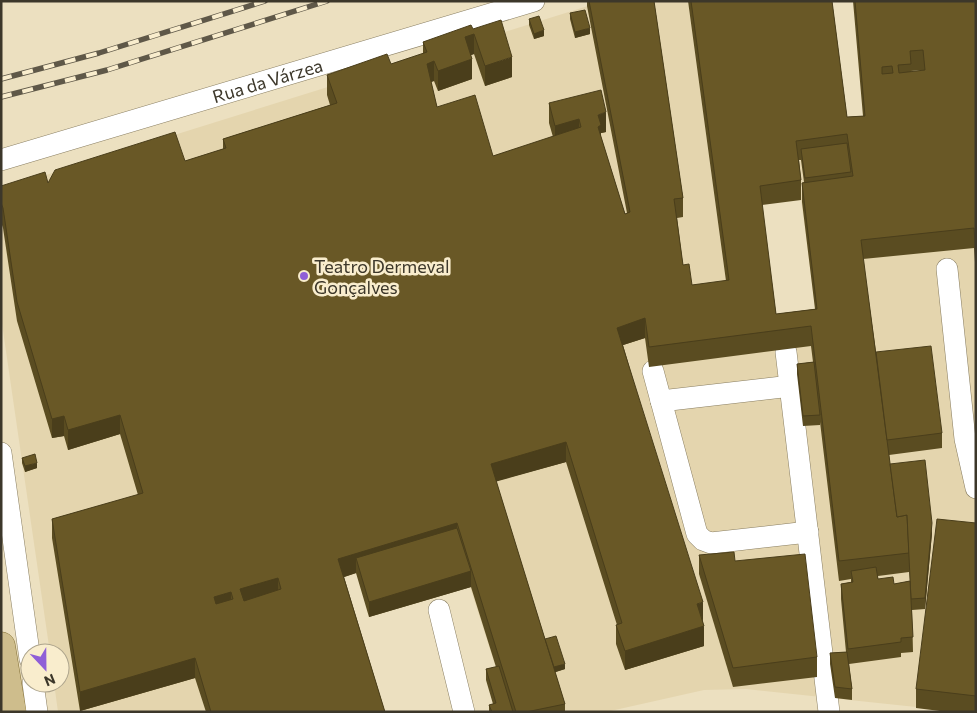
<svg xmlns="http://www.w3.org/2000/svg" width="977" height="713" font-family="Commissioner,sans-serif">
<rect width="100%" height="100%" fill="#ece0c0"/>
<!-- built -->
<polygon fill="#e4d5ae" points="604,1 688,1 736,355 820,344 796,161 966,139 976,276 976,530 938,533 916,707 746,689 704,690 606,712 510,712 456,543 180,627 206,712 58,712 54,683 60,683 60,653 50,653 1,317 1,189"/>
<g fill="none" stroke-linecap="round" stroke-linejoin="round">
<!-- minor casing -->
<g stroke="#897e61" stroke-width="22">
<g id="minor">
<path id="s1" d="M1 160 534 1"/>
<polyline points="947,269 965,439 976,488"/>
<polyline points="786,352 829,712"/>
<polyline points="653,371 697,534 703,540 711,543 808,532"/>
<polyline points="661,401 791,386"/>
<polyline points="1,453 30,659"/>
<polyline points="439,610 464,712"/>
<polyline points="33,683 37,712"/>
</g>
</g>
<!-- major casing -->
<g stroke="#857238" stroke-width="29">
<polyline id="major" points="1,646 12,712"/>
</g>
<!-- minor -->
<use href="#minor" stroke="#fff" stroke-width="21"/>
<!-- major -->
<use href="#major" stroke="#cebd8c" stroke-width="28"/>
<!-- rail casing -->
<g stroke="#5f5848" stroke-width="5.5">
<g id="rail">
<polyline points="1,79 99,53 265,1"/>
<polyline points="1,97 107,70 327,1"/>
</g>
</g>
<!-- rail -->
<use href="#rail" stroke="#f9edcd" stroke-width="4" stroke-dasharray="11" stroke-linecap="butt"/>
</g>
<!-- wall -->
<g fill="#5a4c21" fill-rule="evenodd">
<path d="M587 1H654L683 198V217L677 218 683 265 692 285 726 281 688 1H832L847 117 863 116 853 1H976V276L974 248 863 259 876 352 942 433V448L889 455 890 464 932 533 925 609 912 610 913 652 901 653V657L849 664 852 689V700L835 698 830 664V653L846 652 841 599V584L851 582V579L839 581 820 422V425L803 426 797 374V364L813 362 811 346 649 367 645 338 623 345 703 621 704 646 625 670 616 644V625H617L566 462 496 481 545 639 565 669 555 672 565 704V712H489V705L493 704 486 680V669L496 667 471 587 369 617 356 573 344 577 385 712H206L195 678 80 711 52 538V519L138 495 120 434 68 450 64 436 52 438 17 321 3 228 1 222V186L48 183 185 161 223 149V139L330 105 327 95V75L391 64 423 54V42L473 29 512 77 485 86 474 54 471 55 472 79 438 91 434 81 431 82 437 107 493 156 553 137 549 123V103L606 132 601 133V137L625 214 627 213 587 6ZM923 70 911 72V71ZM799 160H801L804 182 802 183V202L815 309 776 314 762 205 801 200V180ZM909 568 910 581 894 584 878 579V576L909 572Z"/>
<polygon points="570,13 590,34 575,38 570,19"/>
<polygon points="529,19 544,36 534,39 529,25"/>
<polygon points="22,458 37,468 25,472 22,463"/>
<polygon points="976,523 976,712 948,712 916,708 916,689"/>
<polygon points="699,555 817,657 817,677 733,687 699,574"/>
</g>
<!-- shaded-wall -->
<g fill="#4a3e1b">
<polygon points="590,28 590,34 575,38 575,32"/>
<polygon points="544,30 544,36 534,39 534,34"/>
<polygon points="474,34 474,54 465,57 465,37"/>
<polygon points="512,57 512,77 485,86 485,66"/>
<polygon points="472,59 472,79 438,91 438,71"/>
<polygon points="434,61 434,81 427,83 427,64"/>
<polygon points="606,112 606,132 601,133 601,145 598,147 598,115"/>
<polygon points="579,119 579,139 555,145 555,126"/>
<polygon points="645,318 645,338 617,347 617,328"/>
<polygon points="120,415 120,434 68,450 68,430"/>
<polygon points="64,416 64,436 52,438 52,419"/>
<polygon points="566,442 566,462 491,483 491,464"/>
<polygon points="37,463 37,468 25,472 25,466"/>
<polygon points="457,523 457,543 356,558 356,573 338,579 338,559"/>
<polygon points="932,523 932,533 925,609 925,598"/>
<polygon points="471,571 471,587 369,617 369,602"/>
<polygon points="278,578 278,597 240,609 240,589"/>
<polygon points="231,592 231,612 214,616 214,597"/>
<polygon points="703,602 703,622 697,604"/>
<polygon points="704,626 704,646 625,670 625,651"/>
<polygon points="195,658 195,678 80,711 80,692"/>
<polygon points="565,664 565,669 550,674 550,668"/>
</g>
<!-- building -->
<g fill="#695826" stroke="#4a3e1b" fill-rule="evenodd">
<path d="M589 1H654L683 198 674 199 683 265 689 264 692 285 729 280 691 1H832L847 117 865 116 855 1H976V256L974 228 861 240 897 517 907 515 909 553 839 561 811 326 649 347 645 318 617 328 703 602 697 604 704 626 625 651 616 625 622 623 566 442 491 464 565 704 526 712H516L457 523 338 559 385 712H211L195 658 80 692 52 519 143 493 120 415 68 430 64 416 52 419 17 302 3 208 1 203V186L45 172 48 183 55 170 175 132 185 161 226 148 223 139 337 103 327 75 387 54 391 64 427 52 423 42 471 25 473 29 501 20 512 57 485 66 474 34 465 37 472 59 438 71 434 61 427 64 437 107 475 95 493 156 581 127 579 119 555 126 549 103 601 90 606 112 598 115 601 125 598 127 625 214 630 212ZM923 50 925 70 899 73 898 65 911 64 910 51ZM892 66 893 73 882 74V67ZM847 134 853 176 802 183 817 309 776 314 760 186 801 180 796 141ZM278 578 281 589 244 601 240 589ZM231 592 233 599 216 604 214 597Z"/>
<polygon points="585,10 590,28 575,32 570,13"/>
<polygon points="539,16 544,30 534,34 529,19"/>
<polygon points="847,143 851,172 805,178 801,149"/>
<polygon points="931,346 942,433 887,440 876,352"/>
<polygon points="814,362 820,415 803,416 797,364"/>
<polygon points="35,454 37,463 25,466 22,458"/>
<polygon points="925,460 932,523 925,598 911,599 907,515 897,517 890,464"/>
<polygon points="937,519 976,523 976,696 916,689"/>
<polygon points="457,528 471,571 369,602 356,558"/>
<polygon points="734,552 735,561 805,554 817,657 733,668 699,555"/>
<polygon points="876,567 878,579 893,577 894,584 910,581 913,637 901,638 901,642 848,649 841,584 853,582 851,571"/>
<polygon points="556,636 565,664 554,667 545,639"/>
<polygon points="847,652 852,689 835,687 830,653"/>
<polygon points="499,666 513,712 492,712 489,705 496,703 486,669"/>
</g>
<!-- markers -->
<circle fill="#8f5ed7" stroke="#f9edcd" stroke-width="2" cx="304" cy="276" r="5"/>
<g text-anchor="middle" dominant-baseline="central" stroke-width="5" stroke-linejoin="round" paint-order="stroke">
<!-- street labels -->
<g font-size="18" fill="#3c372a" stroke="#f9edcd">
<text stroke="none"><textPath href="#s1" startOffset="278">Rua da Várzea</textPath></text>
</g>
<!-- poi labels -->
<g font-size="18" fill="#3c372a" stroke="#f9edcd" text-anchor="start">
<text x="314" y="266">Teatro Dermeval<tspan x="314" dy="21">Gonçalves</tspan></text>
</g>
</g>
<!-- border -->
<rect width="977" height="713" fill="none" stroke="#3c372a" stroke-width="5"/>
<!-- north arrow -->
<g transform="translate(45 668) rotate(158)"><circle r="24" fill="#f9edcd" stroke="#ada48c"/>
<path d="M0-4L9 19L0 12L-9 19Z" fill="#8f5ed7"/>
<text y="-8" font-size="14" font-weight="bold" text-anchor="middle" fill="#3c372a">N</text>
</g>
</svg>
